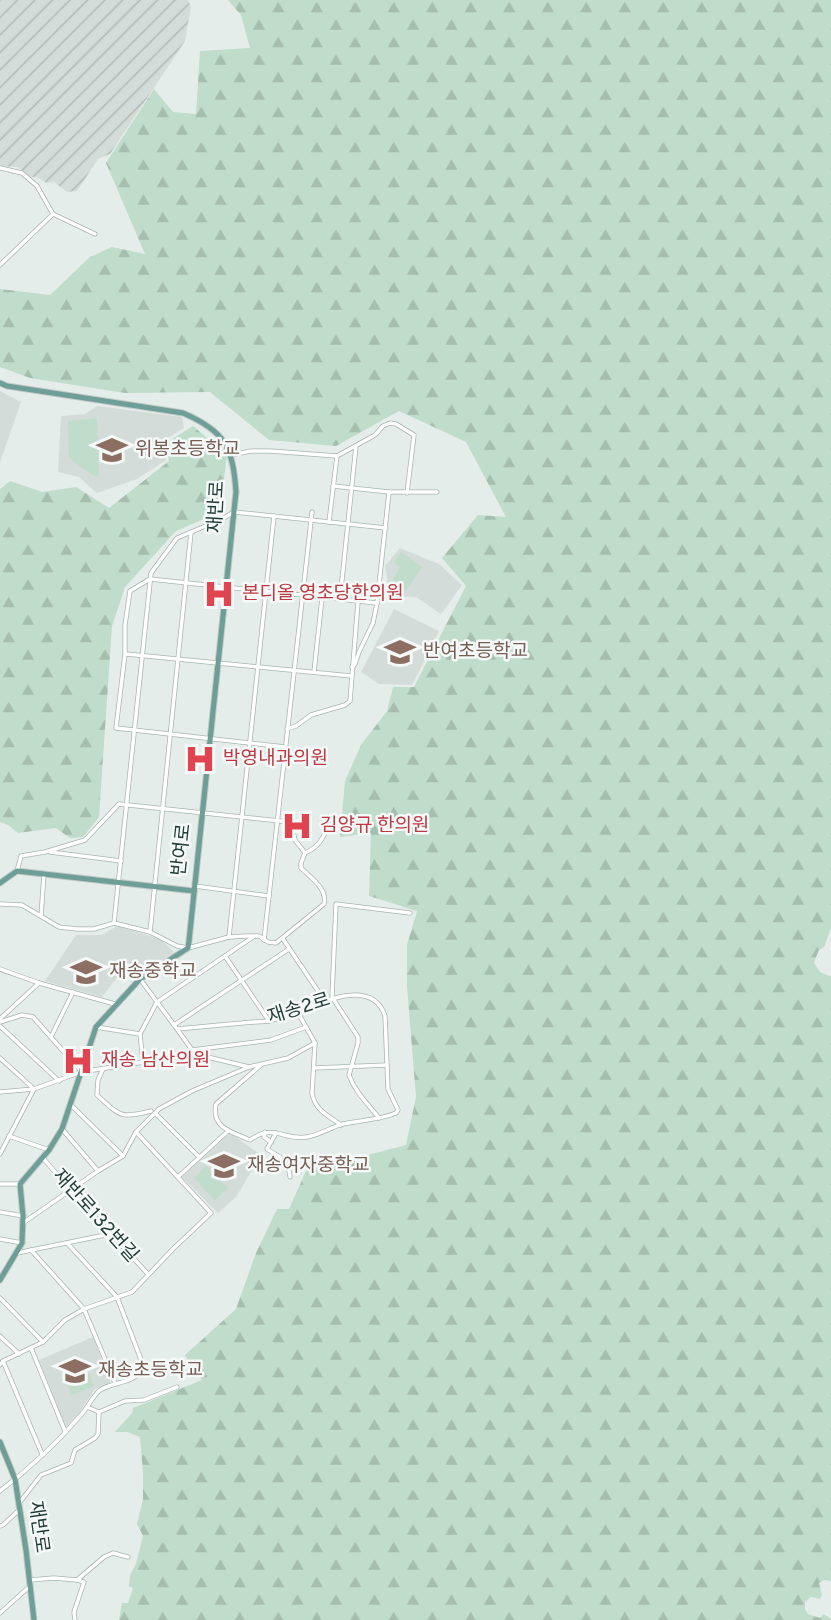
<svg xmlns="http://www.w3.org/2000/svg" width="831" height="1620" font-family="Overpass,'Noto Sans KR',sans-serif">
<defs>
<pattern id="industrial-furrows" width="10" height="10" patternUnits="userSpaceOnUse" patternTransform="scale(1.75)"><rect width="10" height="10" fill="#d3dcd9"/><path d="M-1 1l2-2M0 10L10 0M9 11l2-2" fill="none" stroke="#b5bebb"/></pattern>
<pattern id="forest-firs" width="22" height="20" patternUnits="userSpaceOnUse" patternTransform="scale(1.75)"><rect width="22" height="20" fill="#c0dcca"/><path d="M5 1l3.5 6h-7zM16 11l3.5 6h-7z" fill="#a5beae"/></pattern>
</defs>
<rect width="100%" height="100%" fill="#e5edea"/>
<!-- built -->
<g fill="#d3dcd9">
<polygon points="0,391 21,402 0,462"/>
<polygon points="97,406 182,417 184,428 163,441 166,460 137,479 97,493 79,477 58,472 61,416 85,414"/>
<polygon points="400,548 439,564 462,585 441,614 416,597 395,596 389,591 385,566"/>
<polygon points="394,609 439,631 412,685 379,684 361,672"/>
<polygon points="117,926 160,939 174,952 137,977 128,963 102,997 45,981 76,935 102,935"/>
<polygon points="230,1133 261,1155 236,1197 218,1213 182,1177"/>
<polygon points="93,1337 111,1383 95,1389 79,1413 66,1427 39,1360"/>
</g>
<!-- industrial -->
<polygon fill="url(#industrial-furrows)" points="0,0 188,0 191,7 185,41 110,154 98,159 77,191 67,192 54,182 47,183 38,178 29,176 18,167 0,166"/>
<!-- forest -->
<g fill="url(#forest-firs)">
<path d="M228 0H831V928L824 947 819 950 814 962C818 971 821 974 831 976V1581L824 1580 819 1583 822 1595 820 1599 811 1597 805 1602V1609L808 1614 820 1618 823 1614 830 1618 831 1620H119L122 1603H128L133 1588 129 1586 130 1575 136 1564 143 1536 137 1524 143 1499V1473L140 1437 127 1432H115L132 1413 133 1408 202 1380 185 1355 236 1309 256 1253 277 1209H289L306 1171 406 1145 416 1097 407 986V945L417 911 369 896 371 833 340 837 345 781 361 745 387 711 393 687H414L466 586 442 558 478 515 506 517 466 442 399 411 336 446 269 440 210 392 125 393 30 378 0 367V289L50 295 90 257 112 247 145 254 106 163 154 89 173 112 196 114 200 51 250 48 241 15Z"/>
<polygon points="193,426 227,455 220,512 176,531 125,587 112,626 99,817 83,837 70,838 56,828 18,833 8,825 0,822 0,489 10,481 42,492 76,487 109,508 169,461 166,443"/>
</g>
<!-- garden -->
<g fill="#c0dcca">
<polygon points="97,418 99,475 94,476 69,458 68,421"/>
<polygon points="401,552 422,567 407,589 401,592 393,588 392,581 400,567 394,562"/>
<polygon points="206,1166 228,1188 215,1200 194,1178"/>
<polygon points="84,1362 94,1386 72,1395 62,1371"/>
</g>
<g fill="none" stroke-linecap="round" stroke-linejoin="round">
<!-- minor casing -->
<g stroke="#a8b5b1" stroke-width="5">
<g id="minor">
<polyline points="0,168 22,173 37,186 53,214"/>
<polyline points="53,214 95,234"/>
<polyline points="0,265 53,214"/>
<polyline points="231,455 251,451 270,451 337,456 375,435 383,426 390,423 396,424 414,435 407,493"/>
<polyline points="333,486 389,492 437,492"/>
<polyline points="329,522 337,456"/>
<polyline points="150,579 130,591 125,625 125,654 116,728 285,747"/>
<polyline points="150,579 377,603"/>
<polyline points="340,599 356,446"/>
<polyline points="126,654 351,676"/>
<polyline points="352,667 355,664 359,652 373,623 377,603 389,492"/>
<polyline points="314,672 322,598"/>
<polyline points="287,729 296,726 311,715 345,705 350,701 358,602"/>
<polyline points="50,852 121,861"/>
<path d="M305 853C319 847 325 837 328 822"/>
<polyline points="195,886 269,896"/>
<path d="M0 904 22 905 59 927 77 929H94L114 923 150 932 177 946 188 948 229 937 247 936H259L268 942 276 943 324 904C328 889 311 878 301 868V863L305 853 295 840 292 827 289 822 119 804 85 840 45 852 21 856 17 871"/>
<polyline points="41,916 44,874"/>
<polyline points="114,923 151,573 177,538 222,519 234,512 386,528"/>
<polyline points="150,932 191,532"/>
<polyline points="229,937 274,516"/>
<polyline points="283,939 324,1000"/>
<polyline points="264,940 312,512"/>
<polyline points="225,956 269,1021"/>
<polyline points="0,969 39,983 115,1004"/>
<path d="M140 979 177 1029C199 1027 220 1025 242 1023 250 1022 260 1022 269 1021 297 1015 370 969 385 1016L388 1089 398 1110 396 1113C380 1120 360 1120 343 1124 331 1127 320 1135 307 1137 284 1141 274 1123 250 1140 232 1132 211 1128 216 1104L261 1065"/>
<path d="M297 1011 315 1043 312 1093C315 1110 327 1115 341 1125"/>
<polyline points="0,1019 39,983"/>
<polyline points="0,1022 22,1015 33,1017 80,1070"/>
<polyline points="174,1025 289,949"/>
<polyline points="0,1026 59,1081"/>
<polyline points="96,1027 140,1034"/>
<polyline points="177,1029 195,1054 249,1067 288,1058 315,1043"/>
<polyline points="51,1037 73,992"/>
<polyline points="192,1050 271,1040 306,1027"/>
<polyline points="0,1058 34,1089 0,1154"/>
<polyline points="143,1062 140,1034 157,1002 253,937"/>
<polyline points="314,1068 387,1065"/>
<path d="M103 1069 98 1080 97 1095C120 1116 120 1119 151 1111"/>
<polyline points="0,1092 34,1089 81,1072 195,1054"/>
<polyline points="71,1105 123,1156"/>
<polyline points="155,1113 199,1157"/>
<path d="M379 1118C368 1104 355 1092 349 1075L358 1043V1037L332 997 336 904 410 913"/>
<polyline points="62,1129 98,1171"/>
<polyline points="265,1132 264,1137 271,1142"/>
<path d="M276 1133 267 1149C281 1158 288 1159 290 1177"/>
<polyline points="9,1136 49,1150"/>
<polyline points="43,1158 71,1191 148,1274"/>
<polyline points="178,1177 228,1131"/>
<polyline points="0,1184 19,1184"/>
<polyline points="0,1212 23,1216"/>
<polyline points="23,1223 98,1171 123,1156 136,1132 159,1109 192,1091 249,1067"/>
<polyline points="0,1239 22,1243"/>
<polyline points="31,1250 84,1309 115,1383"/>
<polyline points="17,1253 110,1234"/>
<polyline points="0,1298 43,1342"/>
<polyline points="0,1336 19,1354"/>
<polyline points="31,1348 65,1431"/>
<polyline points="3,1361 42,1454"/>
<polyline points="0,1365 3,1361 43,1342 65,1320 84,1309 132,1292 174,1248 211,1213 136,1132"/>
<polyline points="87,1407 99,1412"/>
<polyline points="99,1412 125,1401 144,1400 177,1387"/>
<path d="M0 1491C29 1469 57 1443 80 1416 88 1408 91 1398 100 1390 108 1385 117 1384 126 1381 133 1379 139 1374 145 1370L117 1297 67 1243"/>
<polyline points="20,1502 41,1475 71,1463 75,1450 95,1438 98,1434 99,1412"/>
<polyline points="0,1526 3,1525 18,1511"/>
<polyline points="30,1580 54,1578 77,1580 104,1557 113,1553 128,1557"/>
<polyline points="0,1613 30,1586"/>
<polyline points="75,1620 74,1612 84,1582 77,1580"/>
</g>
</g>
<!-- major casing -->
<g stroke="#c2c9c8" stroke-width="7">
<g id="major">
<path d="M0 383 7 386 183 413C225 431 233 447 236 492L189 941 188 948 140 979 96 1027 62 1129 49 1150 20 1184 23 1216 22 1243 0 1280"/>
<polyline points="0,883 17,871 194,891"/>
<polyline points="0,1442 15,1479 26,1550 34,1620"/>
</g>
</g>
<!-- minor -->
<use href="#minor" stroke="#fff" stroke-width="3.5"/>
<!-- major -->
<use href="#major" stroke="#6d9e97" stroke-width="5"/>
</g>
<!-- icons -->
<defs>
<g id="school-bare" transform="scale(2.415)"><path d="M0-5L7-2L0 1L-7-2ZM-4 1L0 2.5L4 1V4Q0 6-4 4Z" fill="#8d6e63" stroke="#f5f9f8" stroke-width="2.5" paint-order="stroke"/></g>
<g id="hospital-bare" transform="scale(2.415)"><path d="M-5-5h3v3.5h4V-5h3V5h-3V1.5h-4V5h-3Z" fill="#e0444e" stroke="#f5f9f8" stroke-width="2.5" paint-order="stroke"/></g>
</defs>
<g fill-rule="evenodd">
<use href="#school-bare" x="112" y="450"/>
<use href="#hospital-bare" x="219" y="594"/>
<use href="#school-bare" x="400" y="652"/>
<use href="#hospital-bare" x="200" y="759"/>
<use href="#hospital-bare" x="297" y="826"/>
<use href="#school-bare" x="86" y="972"/>
<use href="#hospital-bare" x="78" y="1061"/>
<use href="#school-bare" x="224" y="1166"/>
<use href="#school-bare" x="75" y="1371"/>
</g>
<g text-anchor="middle" dominant-baseline="central" stroke-width="5" stroke-linejoin="round" paint-order="stroke">
<!-- education labels -->
<g font-size="19" fill="#785e54" stroke="#f5f9f8" text-anchor="start">
<text x="135" y="450">위봉초등학교</text>
<text x="423" y="652">반여초등학교</text>
<text x="109" y="972">재송중학교</text>
<text x="247" y="1166">재송여자중학교</text>
<text x="98" y="1371">재송초등학교</text>
</g>
<!-- street labels -->
<g font-size="19" fill="#253d39" stroke="#f5f9f8">
<text transform="translate(217 507) rotate(-87)">재반로</text>
<text transform="translate(182 850) rotate(-84)">반여로</text>
<text transform="translate(299 1009) rotate(-17)">재송2로</text>
<text transform="translate(95 1216) rotate(48)">재반로132번길</text>
<text transform="translate(38 1527) rotate(82)">재반로</text>
</g>
<!-- health labels -->
<g font-size="19" fill="#be3a42" stroke="#f5f9f8" text-anchor="start">
<text x="242" y="594">본디올 영초당한의원</text>
<text x="223" y="759">박영내과의원</text>
<text x="320" y="826">김양규 한의원</text>
<text x="101" y="1061">재송 남산의원</text>
</g>
</g>
</svg>
